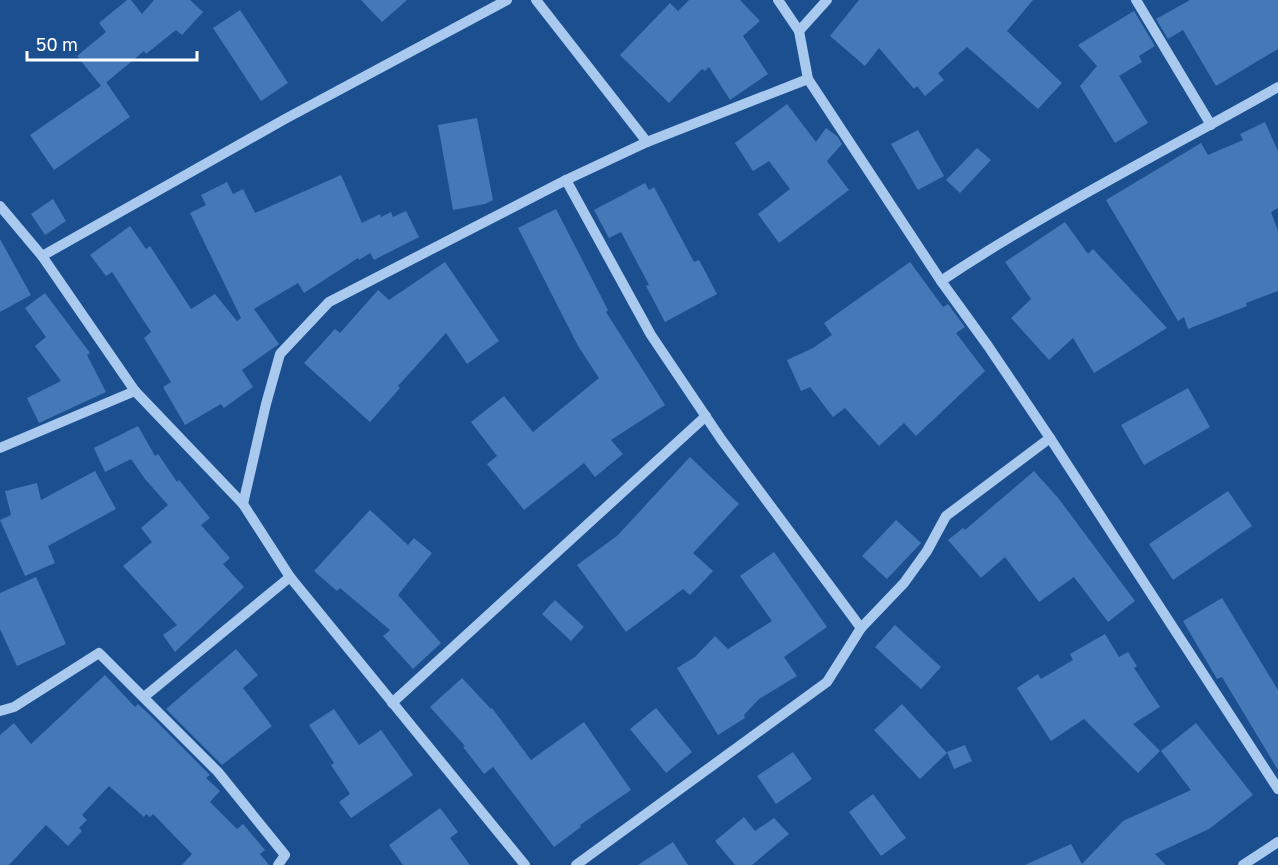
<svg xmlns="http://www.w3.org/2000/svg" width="1278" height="865" font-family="'Golos Text',sans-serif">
<rect width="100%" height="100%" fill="#1b4f8f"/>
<!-- building -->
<g fill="#4478b7">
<polygon points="127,0 131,0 142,14 154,0 190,0 203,12 182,35 176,30 146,54 144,51 102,86 106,82 130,117 54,170 30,135 101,86 77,56 106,32 99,23"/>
<polygon points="361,0 407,0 382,22"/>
<polygon points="689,0 740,0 760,21 743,36 768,74 730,100 709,67 705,71 702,69 669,103 620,55 670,3 678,11"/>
<polygon points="859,0 1033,0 1007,31 1062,83 1038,109 967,47 938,73 944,80 925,96 917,86 914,89 879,48 865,66 830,36"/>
<polygon points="1190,0 1278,0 1278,49 1216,86 1183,30 1168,39 1156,19"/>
<polygon points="240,10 288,83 261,101 213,28"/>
<polygon points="1134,11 1155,46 1139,56 1142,62 1119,76 1148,123 1115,143 1080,86 1097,66 1078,45"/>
<polygon points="787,104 816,142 826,128 837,136 842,144 827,161 849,190 779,243 758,214 790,189 769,161 753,171 735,143"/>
<polygon points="477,118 493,200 485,204 453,210 438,125"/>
<polygon points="1265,122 1278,151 1278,208 1271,212 1278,231 1278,291 1246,303 1247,306 1188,329 1184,317 1178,321 1106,200 1201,143 1208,155 1243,140 1240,134"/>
<polygon points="918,130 944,176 918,190 891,144"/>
<polygon points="977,148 991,160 960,193 946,180"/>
<polygon points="341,175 362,223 380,214 381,217 391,212 393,217 406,211 419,237 374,260 370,253 359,260 358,258 304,293 298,283 254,309 279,344 242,370 253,387 224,408 221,404 185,425 163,387 171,382 144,338 151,332 112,272 106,276 90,255 130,226 146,249 150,246 191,309 215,294 237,321 241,318 190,213 206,205 201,195 227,182 233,194 243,189 255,213"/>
<polygon points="645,183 649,190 654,187 694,262 699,260 717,294 665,322 646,286 649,285 621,232 609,238 594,210"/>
<polygon points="53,199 66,221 45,235 31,214"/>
<polygon points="556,209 608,310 606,312 665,405 611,440 623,454 595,477 584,463 524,510 487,464 497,456 471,422 504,396 533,432 599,378 578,346 518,228"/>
<polygon points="1065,222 1088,254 1093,249 1167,328 1094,373 1073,338 1049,360 1011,318 1031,299 1005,262"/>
<polygon points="0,239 31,295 0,312"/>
<polygon points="445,262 499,341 467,364 446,333 398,386 400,388 370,422 304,363 335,329 340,333 378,290 389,300"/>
<polygon points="910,262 943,307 948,304 965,327 956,333 985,371 916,436 904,423 879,446 845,408 833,417 810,387 801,391 787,360 813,348 832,335 824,323"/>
<polygon points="45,293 90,353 87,355 106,392 39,423 27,398 61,381 35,346 46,337 25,308"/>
<polygon points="1188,388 1210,427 1144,465 1121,425"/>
<polygon points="138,426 155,456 158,454 177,482 179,480 210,518 201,525 230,558 223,564 244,587 175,652 163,635 177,625 123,566 152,542 141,528 168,505 145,479 131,459 105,472 94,448"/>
<polygon points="690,457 739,504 693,553 713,571 690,595 683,589 626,632 577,565 617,536"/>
<polygon points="95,471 116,509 48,546 55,563 25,576 0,520 11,515 5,491 37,483 41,500"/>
<polygon points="1034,471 1059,499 1135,601 1108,622 1074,577 1039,602 1005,557 981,578 948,540 963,528 965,530"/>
<polygon points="1228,491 1252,526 1173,580 1149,544"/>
<polygon points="370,510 408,545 414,538 432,553 398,595 441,643 413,669 383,636 390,630 340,588 337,591 314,571"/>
<polygon points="896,520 921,543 887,579 862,556"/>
<polygon points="774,552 827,627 784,657 797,676 759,699 744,715 745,718 718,735 677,668 695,657 715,636 728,649 772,621 740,576"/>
<polygon points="36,577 66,644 17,666 0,629 0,593"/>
<polygon points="1222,598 1278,690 1278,770 1222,677 1217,679 1183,621"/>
<polygon points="555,600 584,627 571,641 542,614"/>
<polygon points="895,625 941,667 921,689 875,647"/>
<polygon points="1105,634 1119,657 1128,652 1137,666 1134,668 1160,707 1133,724 1160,751 1138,773 1084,719 1051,741 1017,688 1038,674 1041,679 1073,660 1070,654"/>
<polygon points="236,649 258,675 243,688 272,726 222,765 166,709"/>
<polygon points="105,675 135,707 138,704 154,719 210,775 206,778 220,791 210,802 237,829 243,824 265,850 260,854 269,865 182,865 192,854 153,814 150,817 146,814 144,817 109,786 82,815 87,820 79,828 82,831 68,846 46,825 9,865 0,865 0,735 14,723 31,744"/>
<polygon points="462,678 491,709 492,708 531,760 584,722 631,790 580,825 581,827 554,847 493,767 484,774 463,747 465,746 430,707"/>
<polygon points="902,704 947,753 920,779 874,730"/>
<polygon points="656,708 692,752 666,773 630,729"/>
<polygon points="334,709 359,745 381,730 413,775 351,818 339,802 350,794 331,765 334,763 309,725"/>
<polygon points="1196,723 1253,795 1209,829 1155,854 1166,865 1025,865 1071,844 1082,864 1123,821 1191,790 1161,751"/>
<polygon points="965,745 972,761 954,769 947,752"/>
<polygon points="793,752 812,779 776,804 757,776"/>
<polygon points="873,794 906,838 881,856 849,812"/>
<polygon points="440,808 458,832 450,838 470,865 403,865 389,845"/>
<polygon points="744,817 755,831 774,818 789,834 752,865 735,865 715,841"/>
<polygon points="673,842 688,865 638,865"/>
</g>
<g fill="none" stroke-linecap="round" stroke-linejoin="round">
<!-- minor -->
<g stroke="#a9c9ee" stroke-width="10">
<polyline points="536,0 647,142"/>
<polyline points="778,0 799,31 808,79 941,281 988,346 1050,438 1278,789"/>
<polyline points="1136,0 1211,125"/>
<polyline points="799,31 827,0"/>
<polyline points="566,180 651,335 721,439 861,628"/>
<polyline points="0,206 42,256 135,391 243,504 290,577 525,865"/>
<polyline points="42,256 285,119 507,0"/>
<path d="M941 281C1049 209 1165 151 1278 87"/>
<polyline points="0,448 135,391"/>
<polyline points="243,504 266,404 280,354 329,302 566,180 647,142 808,79"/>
<polyline points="144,697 290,577"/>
<polyline points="392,703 706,416"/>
<polyline points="0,711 14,707 99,653 218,772 285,855 278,865"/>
<polyline points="576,865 827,682 861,628 904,583 927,551 946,516 1050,438"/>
<polyline points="1243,865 1278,842"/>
</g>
</g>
<!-- scale -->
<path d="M27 51v9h170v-9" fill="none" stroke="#ffffff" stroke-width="3"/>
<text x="36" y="51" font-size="18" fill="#ffffff" stroke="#1b4f8f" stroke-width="4.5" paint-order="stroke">50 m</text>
</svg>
